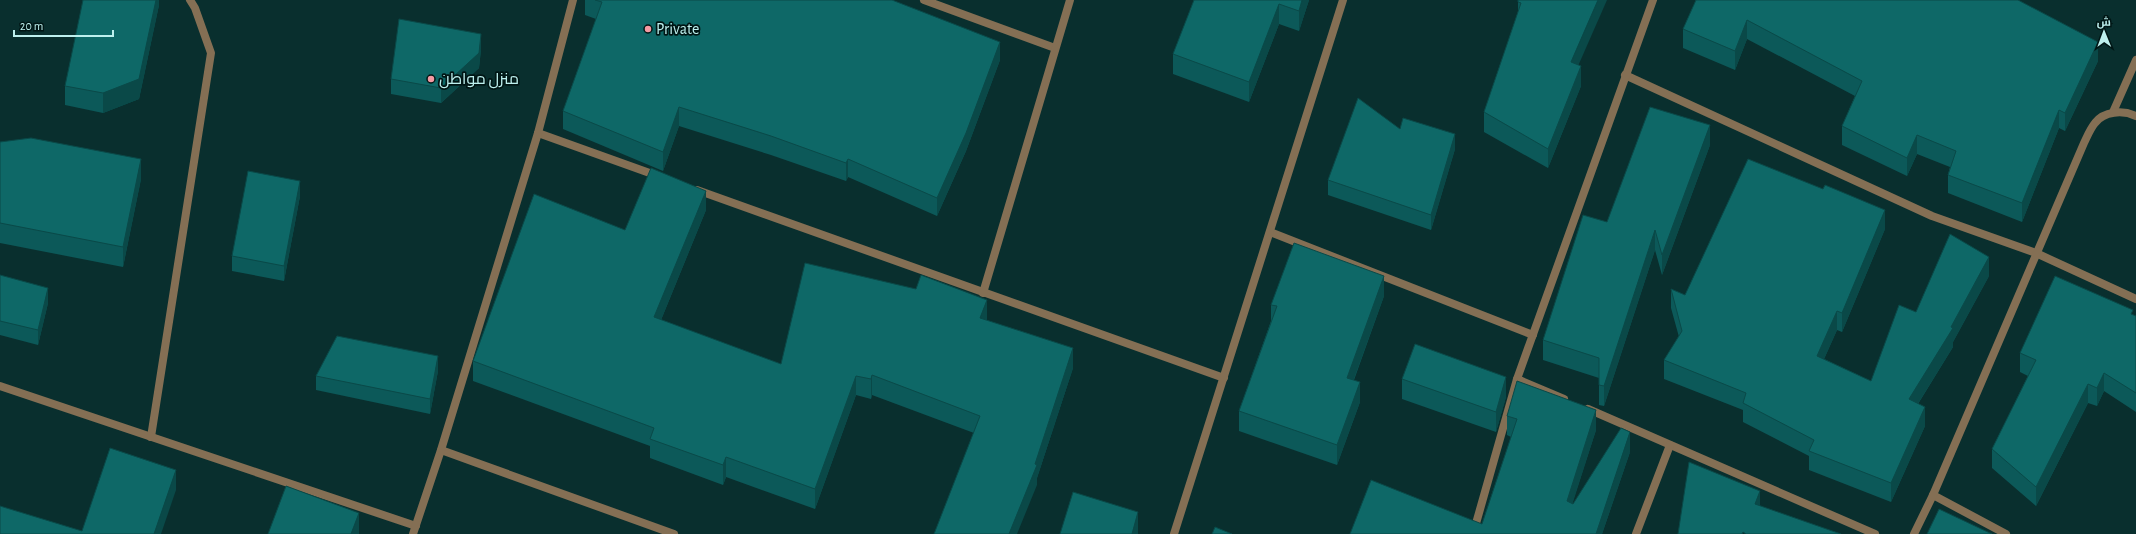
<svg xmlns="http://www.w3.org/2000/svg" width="2136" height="534" font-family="'Alegreya Sans',Cairo,sans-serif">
<rect width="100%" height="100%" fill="#092f2e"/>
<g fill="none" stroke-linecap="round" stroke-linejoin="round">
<!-- lane -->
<polyline stroke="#846f54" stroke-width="8" points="151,437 211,53 195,8 190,0"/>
<!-- street -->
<g stroke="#846f54" stroke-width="8">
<polyline points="924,0 1055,48"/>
<polyline points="1625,75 1932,216 2036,253 2136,299"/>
<polyline points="2113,112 2136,60"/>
<polyline points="538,133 658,176"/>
<polyline points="697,190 1224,378"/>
<polyline points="1270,232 1533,335"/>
<polyline points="983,293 1070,0"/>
<polyline points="1517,379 1564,399"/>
<polyline points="0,386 416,526"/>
<polyline points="1588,409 1875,534"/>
<polyline points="441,450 674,534"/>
<polyline points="1933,495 2006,534"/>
<polyline points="413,534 441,450 538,133 573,0"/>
<polyline points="1174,534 1343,0"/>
<polyline points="1473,534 1517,379 1653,0"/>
<polyline points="1636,534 1670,445"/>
<path d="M1914 534 1933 495 2084 143C2087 137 2090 129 2095 123 2104 111 2123 110 2136 116"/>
</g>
</g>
<!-- wall -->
<g fill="#0c5959">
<polygon points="159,0 159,5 139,99 103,113 65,105 65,86"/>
<polygon points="585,0 894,0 894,1 1000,60 966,151 937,216 848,177 846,181 771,155 679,126 663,171 563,129 563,111 596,19 585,15"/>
<polygon points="1194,0 1309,0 1299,31 1279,24 1249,102 1173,74 1173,54"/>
<polygon points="1518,0 1578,65 1581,86 1548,168 1484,132 1484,112 1518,12"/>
<polygon points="1696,0 2098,61 2065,131 2059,128 2022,222 1948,193 1948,175 1950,167 1917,154 1907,176 1842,145 1842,126 1855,96 1747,39 1735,70 1683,48 1683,29"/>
<polygon points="481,49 479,68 441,103 391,94 391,79"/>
<polygon points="1400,129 1455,149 1431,230 1328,195 1328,180"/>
<polygon points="0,142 141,179 123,267 0,243"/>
<polygon points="1710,145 1662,275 1655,250 1604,406 1599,405 1599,378 1543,360 1543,340 1607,222"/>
<polygon points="300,196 284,281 232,271 232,256"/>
<polygon points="706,210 661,320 781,364 987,319 987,320 1073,368 1037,478 1037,485 974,433 872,395 871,399 856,395 815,509 726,477 723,485 650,458 650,446 473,381 473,361 625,230"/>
<polygon points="1885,229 1842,332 1837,330 1824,359 1871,381 1916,312 1989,276 1953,342 1953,347 1918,404 1925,426 1891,502 1809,470 1809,456 1743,422 1743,410 1664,379 1664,360 1679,337 1671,308 1671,289 1685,295"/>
<polygon points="0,275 48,303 38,345 0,335"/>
<polygon points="1384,296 1354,380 1360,402 1337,465 1239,431 1239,411 1271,321 1271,305"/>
<polygon points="2133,315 2136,316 2136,412 2104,391 2097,406 2088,403 2036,506 1992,468 1992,449 2028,376 2020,372 2020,353"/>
<polygon points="438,371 430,414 316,390 316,376"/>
<polygon points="1402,379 1506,397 1496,432 1402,399"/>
<polygon points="1507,416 1596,430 1572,504 1573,504 1630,452 1602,534 1482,524 1511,437 1507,435"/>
</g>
<!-- shaded-wall -->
<g fill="#0a4948">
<polygon points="156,0 159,0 159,5 139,99 103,113 103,93"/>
<polygon points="1302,0 1309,0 1299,31 1299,11"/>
<polygon points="1598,0 1607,0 1571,82 1571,62"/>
<polygon points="1279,4 1279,24 1249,102 1249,82"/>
<polygon points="1747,20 1747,39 1735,70 1735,51"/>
<polygon points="481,34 481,49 479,68 441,103 441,88"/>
<polygon points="1000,42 1000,60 966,151 937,216 937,198"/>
<polygon points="2098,42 2098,61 2065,131 2065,113"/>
<polygon points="1581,66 1581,86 1548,168 1548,149"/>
<polygon points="679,107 679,126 663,171 663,152"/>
<polygon points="2059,110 2059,128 2022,222 2022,203"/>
<polygon points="1710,125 1710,145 1662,275 1662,255"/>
<polygon points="1455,134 1455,149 1431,230 1431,215"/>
<polygon points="1917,135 1917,154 1907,176 1907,158"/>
<polygon points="141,159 141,179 123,267 123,247"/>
<polygon points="848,159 848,177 846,181 846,163"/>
<polygon points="300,181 300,196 284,281 284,266"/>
<polygon points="706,191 706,210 654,337 654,317"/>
<polygon points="1885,210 1885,229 1842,332 1842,313"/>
<polygon points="1655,230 1655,250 1604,406 1604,386"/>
<polygon points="1989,257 1989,276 1953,342 1953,347 1909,418 1909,399 1951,327"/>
<polygon points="1384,276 1384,296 1347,398 1347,378"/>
<polygon points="48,288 48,303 38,345 38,330"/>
<polygon points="987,300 987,319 980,337 980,318"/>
<polygon points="1837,311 1837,330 1817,375 1817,356"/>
<polygon points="1073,348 1073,368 1037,478 1037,485 1017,534 1009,534 1035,464"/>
<polygon points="438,356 438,371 430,414 430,399"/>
<polygon points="2104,373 2104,391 2097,406 2097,388"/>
<polygon points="872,375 872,395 871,399 871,379"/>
<polygon points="856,376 856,395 815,509 815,489"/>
<polygon points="1506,377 1506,397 1496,432 1496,412"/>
<polygon points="1360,382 1360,402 1337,465 1337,445"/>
<polygon points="2088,384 2088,403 2036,506 2036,487"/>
<polygon points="1925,407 1925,426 1891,502 1891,483"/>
<polygon points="1596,410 1596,430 1567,521 1567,501"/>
<polygon points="1630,432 1630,452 1602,534 1596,534"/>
<polygon points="726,457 726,477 723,485 723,465"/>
<polygon points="176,470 176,490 161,534 154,534"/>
<polygon points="1760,491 1760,508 1755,504"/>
<polygon points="1138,512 1138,534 1132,534"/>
<polygon points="359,513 359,534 351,534"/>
</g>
<!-- building -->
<g fill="#0e6867" stroke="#0a4948">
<polygon points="83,0 156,0 139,79 103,93 65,86"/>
<polygon points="595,0 892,0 1000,42 966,133 937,198 848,159 846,163 771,136 679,107 663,152 563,111 602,2"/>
<polygon points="1194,0 1302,0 1299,11 1279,4 1249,82 1173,54"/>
<polygon points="1518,0 1598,0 1571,62 1581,66 1548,149 1484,112 1521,3 1518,2"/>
<polygon points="1696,0 2018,0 2098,42 2065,113 2059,110 2022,203 1948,175 1956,151 1917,135 1907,158 1842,126 1862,81 1747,20 1735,51 1683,29"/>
<polygon points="399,19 481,34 479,53 441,88 391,79"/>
<polygon points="1358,98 1400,129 1403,118 1455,134 1431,215 1328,180"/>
<polygon points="1650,107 1710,125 1662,255 1655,230 1604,386 1599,385 1599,358 1543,340 1583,215 1607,222"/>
<polygon points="31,138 141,159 123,247 0,223 0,142"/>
<polygon points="1748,159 1823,189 1825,185 1885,210 1842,313 1837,311 1817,356 1871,381 1899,305 1916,312 1950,234 1989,257 1951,327 1953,328 1909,399 1925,407 1891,483 1809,451 1814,440 1743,403 1746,393 1664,360 1682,331 1671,289 1685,295"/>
<polygon points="651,168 706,191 654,317 781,364 805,263 916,289 921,275 987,300 980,318 1073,348 1035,464 1037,465 1009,534 934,534 980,416 872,375 871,379 856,376 815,489 726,457 723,465 650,439 654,428 473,361 534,194 625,230"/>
<polygon points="248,171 300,181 284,266 232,256"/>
<polygon points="1294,243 1384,276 1347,378 1360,382 1337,445 1239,411 1277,306 1271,305"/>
<polygon points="0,275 48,288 38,330 0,321"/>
<polygon points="2055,276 2133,310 2131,314 2136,316 2136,393 2104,373 2097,388 2088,384 2036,487 1992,449 2036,360 2020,353"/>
<polygon points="337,336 438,356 430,399 316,376"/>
<polygon points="1415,344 1506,377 1496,412 1402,379"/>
<polygon points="1517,381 1596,410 1567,501 1573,504 1621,428 1630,432 1596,534 1350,534 1371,480 1482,524 1517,419 1507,416"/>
<polygon points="110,448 176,470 154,534 0,534 0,506 82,531"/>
<polygon points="1689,462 1760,491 1755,504 1841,534 1746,534 1743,532 1742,534 1678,534"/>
<polygon points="286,486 359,513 351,534 268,534"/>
<polygon points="1073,492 1138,512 1132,534 1060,534"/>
<polygon points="1939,509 1992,534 1927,534"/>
<polygon points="1215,527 1232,534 1212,534"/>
</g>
<!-- markers -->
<g fill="#f49aa3" stroke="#001615" stroke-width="1.5">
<circle cx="648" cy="29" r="4"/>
<circle cx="431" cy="79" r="4"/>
</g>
<g text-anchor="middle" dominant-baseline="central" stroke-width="3.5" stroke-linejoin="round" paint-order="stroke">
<!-- poi labels -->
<g font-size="16" fill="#bdf0ee" stroke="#001615" text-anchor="start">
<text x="656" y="29">Private</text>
<text x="439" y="79">منزل مواطن</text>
</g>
</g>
<!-- north arrow -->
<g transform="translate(2104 32) rotate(359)" stroke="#001615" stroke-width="3" paint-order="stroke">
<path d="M0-3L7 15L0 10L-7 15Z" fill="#bdf0ee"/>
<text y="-6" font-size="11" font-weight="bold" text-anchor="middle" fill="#bdf0ee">ش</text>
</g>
<!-- scale -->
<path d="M14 30v6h99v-6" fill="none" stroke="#bdf0ee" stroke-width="2"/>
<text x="20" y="30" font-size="12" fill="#bdf0ee" stroke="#001615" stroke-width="3" paint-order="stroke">20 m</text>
</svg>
